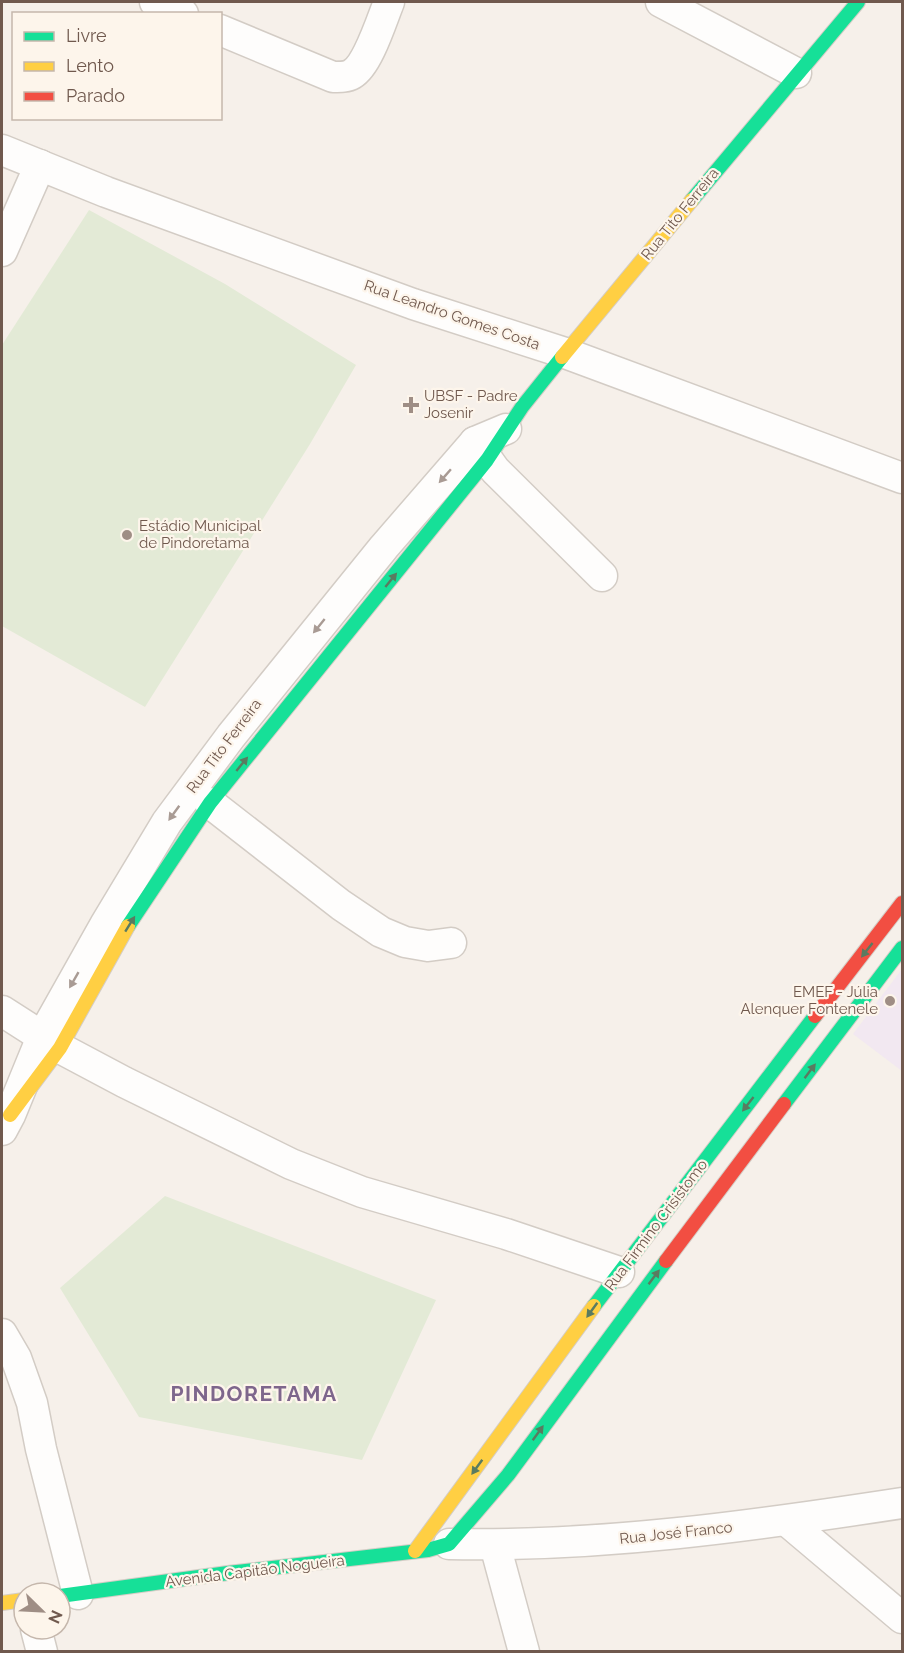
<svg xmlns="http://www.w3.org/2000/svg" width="904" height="1653" font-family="Raleway,sans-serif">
<rect width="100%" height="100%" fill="#f6f0ea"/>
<!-- education -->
<polygon fill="#f2e8f1" points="902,969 902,1071 853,1034"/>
<!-- green -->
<g fill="#e3ead6">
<polygon points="89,210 225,284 356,365 310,444 145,707 2,626 2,345"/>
<polygon points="165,1196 436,1300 362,1460 139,1417 60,1288"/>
</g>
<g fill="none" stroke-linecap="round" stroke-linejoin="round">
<!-- street casing -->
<g stroke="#d3ccc5" stroke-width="33">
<g id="street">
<polyline points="155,2 183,14"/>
<polyline points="661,2 796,73"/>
<path d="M220 30 333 77C340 77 347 77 352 74 368 65 382 19 389 2"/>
<polyline points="2,150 106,192 413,304 565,353 902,478"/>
<polyline points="2,251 40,165"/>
<polyline points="475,442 495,470 602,576"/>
<polyline points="210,803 341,905 381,932 405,942 428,946 451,943"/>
<polyline points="2,1011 60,1048 124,1082 291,1164 362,1192 506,1234 619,1272"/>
<polyline points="2,1130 10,1115 42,1037 105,925 167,822 231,736 384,547 475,442 506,429"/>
<polyline points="2,1334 16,1358 32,1403 41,1449 78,1594"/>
<polyline points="787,1521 902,1618"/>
<path d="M449 1544C601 1547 752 1526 902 1503"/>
<polyline points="495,1545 524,1652"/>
<polyline points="36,1629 42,1652"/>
</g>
</g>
<!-- fast casing -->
<g stroke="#d4cdc6" stroke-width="16">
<g id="fast">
<polyline points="692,200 858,2"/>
<polyline points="128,926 210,803 487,460 522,407 562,357"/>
<polyline points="784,1104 902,948"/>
<polyline points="594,1306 815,1016"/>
<polyline points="60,1596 228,1573 428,1550 449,1544 508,1475 666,1261"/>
</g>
</g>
<!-- slow casing -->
<g stroke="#d4cdc6" stroke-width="16">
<g id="slow">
<polyline points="562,357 692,200"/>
<polyline points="10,1115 60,1048 128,926"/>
<polyline points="415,1551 594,1306"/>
<polyline points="2,1603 24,1600"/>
</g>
</g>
<!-- jam casing -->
<g stroke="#d4cdc6" stroke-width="16">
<g id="jam">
<polyline points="815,1016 902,903"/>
<polyline points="666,1261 784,1104"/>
</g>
</g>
<!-- street -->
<use href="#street" stroke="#fefdfc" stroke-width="30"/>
<!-- fast -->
<use href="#fast" stroke="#16e098" stroke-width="14"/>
<!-- slow -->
<use href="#slow" stroke="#ffcf43" stroke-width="14"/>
<!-- jam -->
<use href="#jam" stroke="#f24e42" stroke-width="14"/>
</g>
<!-- one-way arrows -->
<defs><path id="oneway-solid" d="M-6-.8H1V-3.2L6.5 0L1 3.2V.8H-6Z" transform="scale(1.5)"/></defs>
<g fill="#a99b94">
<use href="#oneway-solid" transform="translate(445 476) rotate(131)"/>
<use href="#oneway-solid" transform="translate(319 626) rotate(129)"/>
<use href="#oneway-solid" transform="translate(174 813) rotate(126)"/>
<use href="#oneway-solid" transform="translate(74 980) rotate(120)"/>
</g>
<g fill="#5a7b60">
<use href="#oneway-solid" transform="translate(391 580) rotate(-51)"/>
<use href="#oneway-solid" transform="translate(242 764) rotate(-51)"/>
<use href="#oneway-solid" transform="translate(130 924) rotate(-58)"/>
<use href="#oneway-solid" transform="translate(867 950) rotate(128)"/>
<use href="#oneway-solid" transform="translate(810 1071) rotate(-53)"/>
<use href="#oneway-solid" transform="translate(748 1104) rotate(128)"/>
<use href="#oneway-solid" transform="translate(654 1277) rotate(-53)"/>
<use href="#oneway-solid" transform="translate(592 1310) rotate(126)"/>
<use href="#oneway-solid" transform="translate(538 1433) rotate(-54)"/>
<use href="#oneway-solid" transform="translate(477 1467) rotate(126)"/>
</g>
<!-- markers -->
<g fill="#9f8e85" stroke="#fdf5eb" stroke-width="2">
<path d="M408 396h6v6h6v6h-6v6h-6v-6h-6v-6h6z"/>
<circle cx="127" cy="535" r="6"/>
<circle cx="890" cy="1001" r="6"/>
</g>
<g text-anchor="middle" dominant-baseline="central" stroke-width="4.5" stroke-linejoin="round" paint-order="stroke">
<!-- street labels -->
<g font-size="15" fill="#70594e" stroke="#fdf5eb">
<text transform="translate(680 214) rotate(-51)">Rua Tito Ferreira</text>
<text transform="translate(452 315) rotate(19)">Rua Leandro Gomes Costa</text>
<text transform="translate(224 746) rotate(-53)">Rua Tito Ferreira</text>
<text transform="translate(656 1225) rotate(-53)">Rua Firmino Crisistomo</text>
<text transform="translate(676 1533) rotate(-6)">Rua José Franco</text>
<text transform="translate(255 1571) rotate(-7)">Avenida Capitão Nogueira</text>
</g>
<!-- poi labels -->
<g font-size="15" fill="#70594e" stroke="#fdf5eb" text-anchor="start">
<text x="424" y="396">UBSF - Padre<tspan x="424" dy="17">Josenir</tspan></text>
<text x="139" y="526">Estádio Municipal<tspan x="139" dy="17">de Pindoretama</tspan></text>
<text x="878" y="992" text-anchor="end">EMEF - Júlia<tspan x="878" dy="17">Alenquer Fontenele</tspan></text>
</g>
<!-- district labels -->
<g font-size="21" font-weight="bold" letter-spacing="1.5" fill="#7e668c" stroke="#fdf5eb">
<text x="254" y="1393">PINDORETAMA</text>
</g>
</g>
<!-- border -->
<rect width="904" height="1653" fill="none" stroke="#70594e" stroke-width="6"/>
<!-- legend -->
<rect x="12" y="12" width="210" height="108" fill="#fdf5eb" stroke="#c5b7ac" stroke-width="1.5"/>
<rect x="24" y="32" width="30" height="9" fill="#16e098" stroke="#c5b7ac" stroke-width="1.5"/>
<text x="66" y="42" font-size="18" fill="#70594e">Livre</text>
<rect x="24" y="62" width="30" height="9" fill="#ffcf43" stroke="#c5b7ac" stroke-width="1.5"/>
<text x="66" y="72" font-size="18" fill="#70594e">Lento</text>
<rect x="24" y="92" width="30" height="9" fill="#f24e42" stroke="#c5b7ac" stroke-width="1.5"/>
<text x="66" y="102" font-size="18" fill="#70594e">Parado</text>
<!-- north arrow -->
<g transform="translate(42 1611) rotate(114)"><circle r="28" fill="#fdf5eb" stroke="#c5b7ac" stroke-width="1.5"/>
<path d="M0-4.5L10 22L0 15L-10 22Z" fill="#9f8e85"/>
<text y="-9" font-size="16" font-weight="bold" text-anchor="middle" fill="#70594e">N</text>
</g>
</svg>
